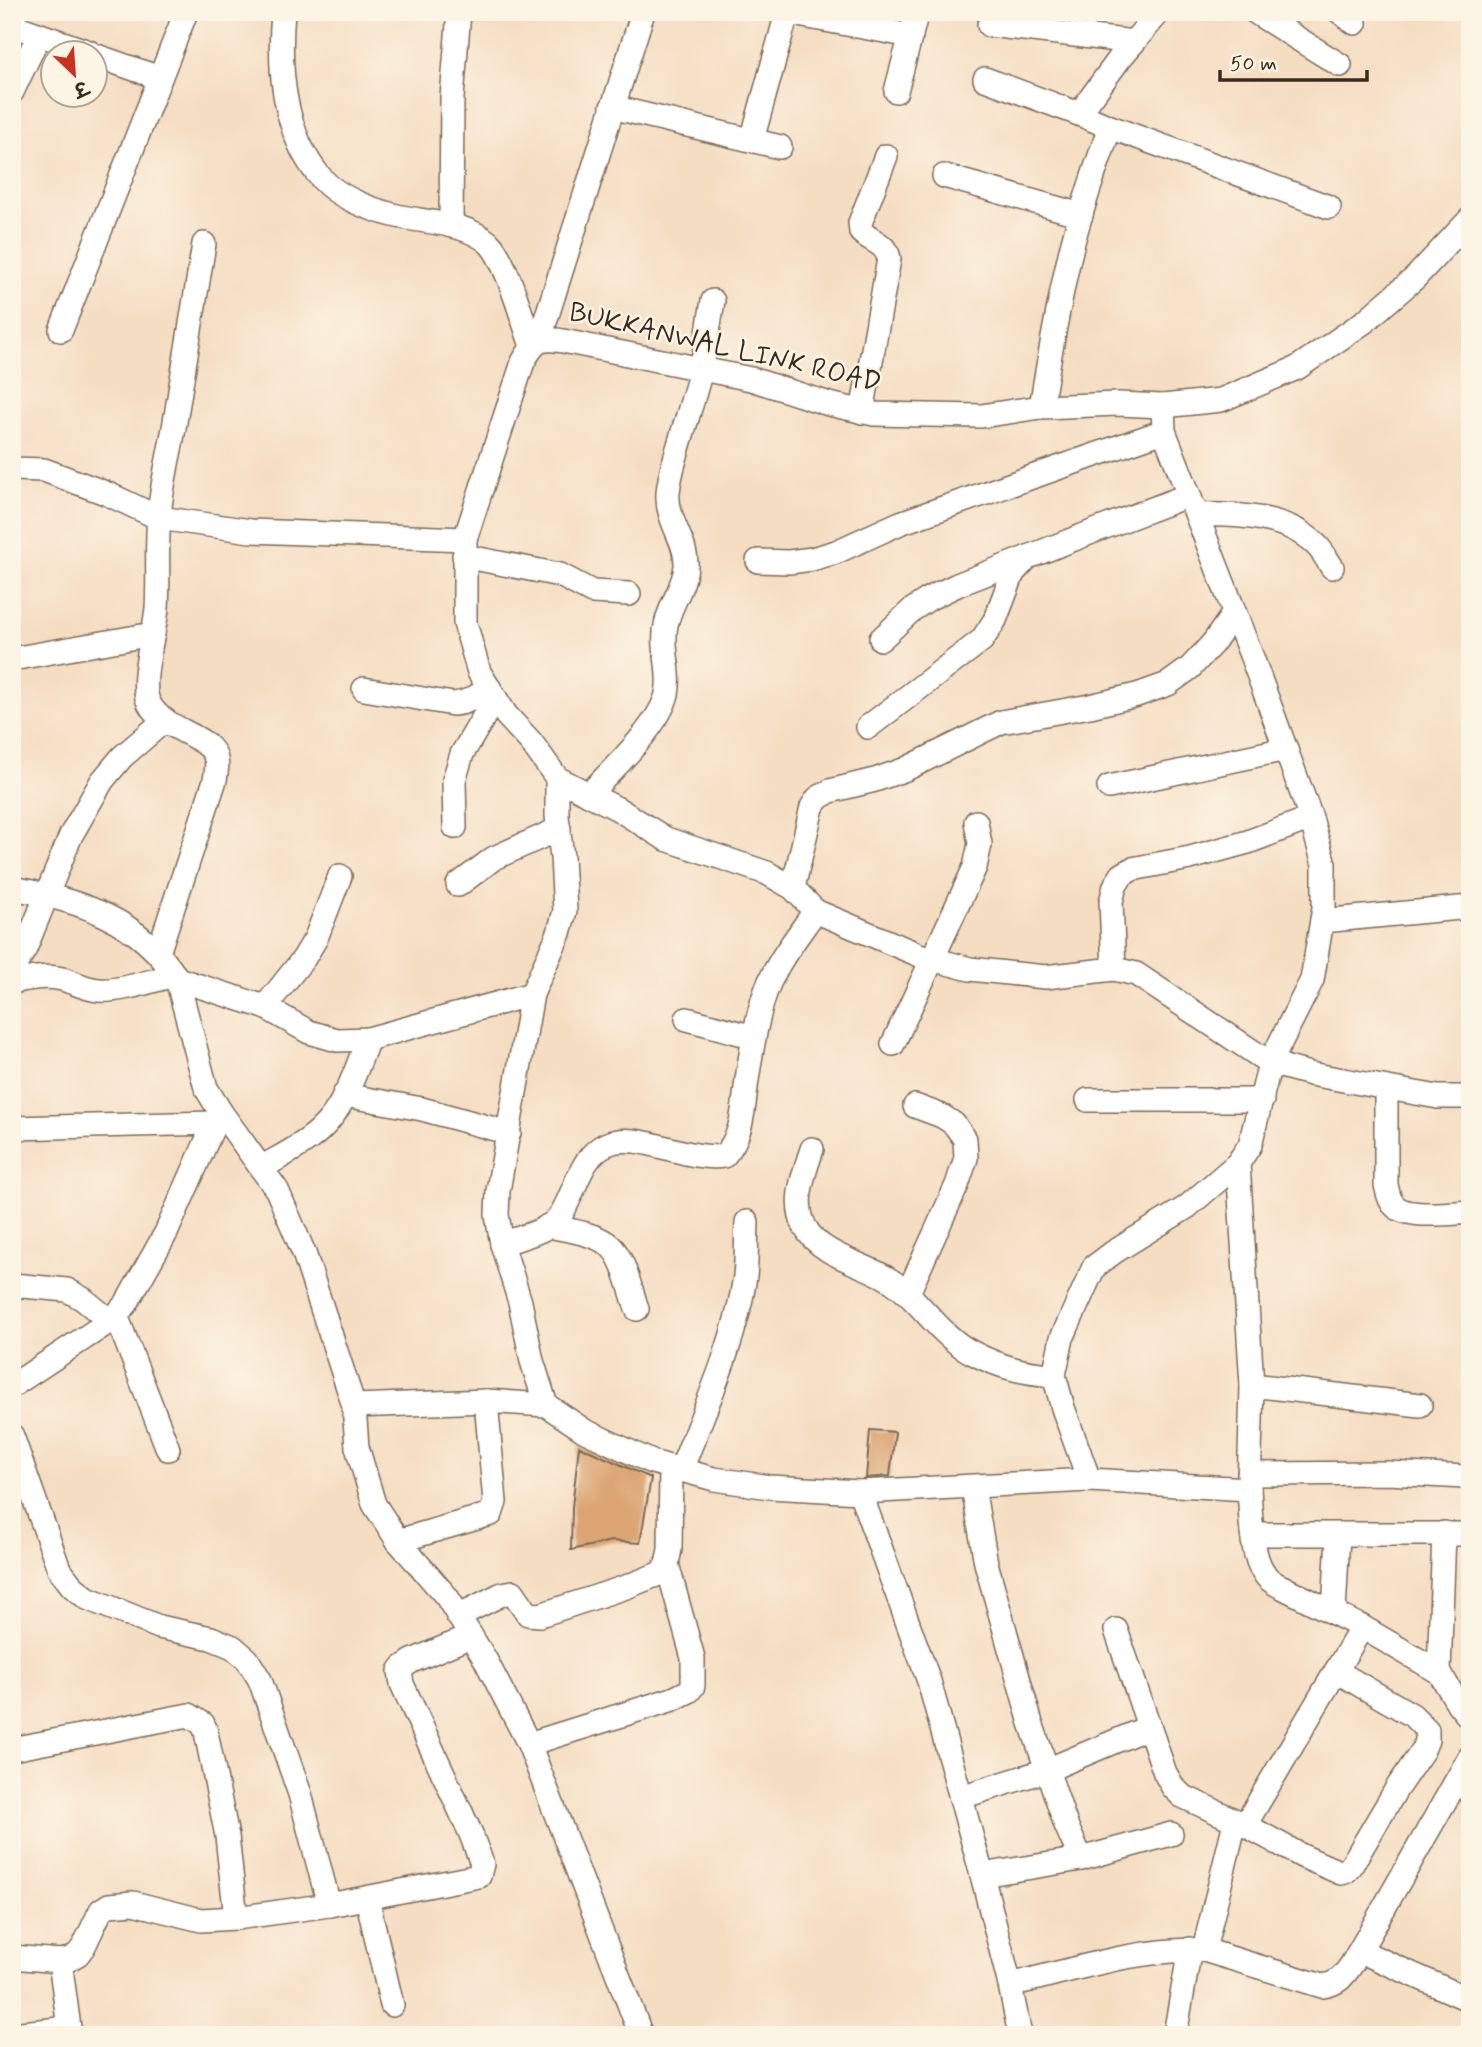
<svg xmlns="http://www.w3.org/2000/svg" width="1482" height="2047" font-family="Mynerve,'Playpen Sans Deva',sans-serif">
<rect width="100%" height="100%" fill="#fcf5e5"/>
<filter id="ink" filterUnits="userSpaceOnUse"><feTurbulence type="fractalNoise" baseFrequency=".0143" numOctaves="2"/><feDisplacementMap in="SourceGraphic" scale="14" xChannelSelector="R" yChannelSelector="G"/><feConvolveMatrix kernelMatrix="1 2 1 2 8 2 1 2 1" color-interpolation-filters="sRGB"/></filter>
<filter id="wash" filterUnits="userSpaceOnUse"><feTurbulence type="fractalNoise" baseFrequency=".00686" numOctaves="4" result="noise"/><feDisplacementMap in="SourceGraphic" scale="28" xChannelSelector="R" yChannelSelector="G"/><feGaussianBlur stdDeviation="1.57" result="paint"/><feColorMatrix in="noise" values="0 0 0 0 0 0 0 0 0 0 0 0 0 0 0 0 0 1.4 0 .05"/><feComposite in="paint" operator="in"/></filter>
<g filter="url(#wash)">
<rect width="100%" height="100%" fill="#f5ddc2"/>
<g id="blocks">
<!-- building -->
<g fill="#dca573">
<polygon points="870,1430 895,1432 890,1476 866,1478"/>
<polygon points="579,1446 651,1478 640,1543 611,1541 571,1550 572,1507"/>
</g>
</g>
</g>
<g filter="url(#ink)">
<use href="#blocks" fill-opacity="0" stroke="#7c6957" stroke-width="2"/>
<g fill="none" stroke-linecap="round" stroke-linejoin="round">
<!-- minor casing -->
<g stroke="#7c6957" stroke-width="26">
<g id="minor">
<path d="M283 12C278 68 283 135 322 179 338 197 369 209 393 215 423 223 464 221 489 243 506 259 523 322 532 346"/>
<polyline points="782,12 911,36"/>
<polyline points="1255,12 1340,65"/>
<polyline points="1340,12 1355,23"/>
<polyline points="12,25 89,52"/>
<polyline points="989,25 1134,42"/>
<polyline points="94,55 160,78"/>
<polyline points="985,79 1079,114"/>
<polyline points="896,91 917,12"/>
<polyline points="12,92 39,35"/>
<polyline points="612,107 780,147"/>
<polyline points="1110,127 1329,207"/>
<polyline points="752,140 787,13"/>
<polyline points="944,176 1081,215"/>
<polyline points="451,226 452,98 459,12"/>
<polyline points="61,330 186,12"/>
<polyline points="539,341 643,12"/>
<path d="M1041 407C1050 353 1059 299 1072 246 1082 206 1096 167 1110 127L1079 114 1120 58 1159 12"/>
<path d="M862 412 889 259C887 244 871 241 861 232L860 223 886 156"/>
<path d="M12 469 44 470 108 494 159 518 251 531 465 539 523 362C535 341 539 337 563 341L751 379 829 404 874 414 981 416 1041 407 1118 404 1163 406 1221 400 1297 368 1364 322 1415 278 1470 219"/>
<path d="M1197 515C1237 514 1291 515 1320 549 1324 554 1328 561 1332 567"/>
<polyline points="465,539 465,623 479,672 506,715 531,742 557,778 618,809 666,839 767,873 793,888 815,911 924,957 970,969 1045,977 1114,969 1136,974 1270,1063 1310,1074 1438,1097 1470,1097"/>
<polyline points="464,556 560,575 592,592 629,594"/>
<polyline points="758,561 789,562 812,559 836,552 900,523 1164,431"/>
<polyline points="881,639 912,610 930,598 957,585 1092,532 1189,495"/>
<polyline points="12,659 153,634"/>
<path d="M364 689 453 704C468 703 477 696 489 688"/>
<polyline points="868,727 982,640 995,620 1013,573 1028,557"/>
<polyline points="1109,787 1286,749"/>
<path d="M589 794C612 770 660 725 667 694 672 671 661 648 666 625 670 604 685 586 686 565 687 541 666 521 668 493 669 479 673 466 677 452 685 424 694 397 701 370 706 347 709 324 713 301"/>
<polyline points="455,827 454,780 462,754 495,698"/>
<polyline points="458,885 494,858 559,829"/>
<path d="M12 888C78 900 141 919 177 979L206 1088 220 1111 277 1190 304 1253 354 1406 486 1401 546 1405 585 1431 652 1462 714 1479 770 1487 860 1492 1089 1480 1249 1489C1251 1512 1250 1554 1264 1573 1268 1580 1275 1584 1282 1587L1362 1627 1439 1672 1459 1705 1470 1718"/>
<polyline points="793,888 812,807 818,798 830,791 875,780 906,769 1001,722 1090,706 1137,695 1168,684 1190,668 1213,643 1234,613"/>
<polyline points="1322,921 1470,907"/>
<path d="M158 953 215 780C216 773 218 766 216 759 211 733 157 731 147 698 141 675 155 632 157 608 159 578 156 547 159 517 161 488 169 457 174 428 184 366 194 305 204 244"/>
<polyline points="1114,969 1111,902 1115,886 1122,875 1132,869 1190,858 1248,842 1311,818"/>
<polyline points="12,970 25,949 71,835 102,781 122,757 165,720"/>
<polyline points="177,979 265,1007 309,1032 337,1040 368,1039 532,994"/>
<path d="M12 982C28 979 45 975 62 979 74 982 85 989 99 990 120 992 153 980 175 975"/>
<polyline points="265,1007 304,958 316,938 340,876"/>
<polyline points="687,1019 754,1037"/>
<polyline points="893,1044 975,867 980,844 976,822"/>
<path d="M1386 1088V1185C1388 1192 1388 1199 1394 1205 1406 1219 1451 1213 1470 1212"/>
<polyline points="344,1095 422,1109 509,1133"/>
<polyline points="1088,1100 1262,1100"/>
<polyline points="12,1128 215,1123"/>
<path d="M812 1149C804 1174 792 1202 805 1227 820 1255 859 1262 885 1277 919 1296 937 1335 973 1353 1000 1367 1023 1373 1054 1375"/>
<polyline points="1238,1163 1252,1385 1249,1489"/>
<path d="M261 1168C281 1156 303 1146 320 1130 345 1107 356 1070 368 1039"/>
<path d="M548 1226C619 1239 616 1241 637 1309"/>
<path d="M502 1244C520 1237 548 1232 560 1216 575 1194 580 1155 607 1144 637 1130 687 1162 724 1156 744 1134 743 1107 747 1080 751 1053 755 1026 763 1000 772 967 796 939 815 911"/>
<polyline points="12,1285 67,1290 83,1299 110,1321"/>
<polyline points="908,1293 957,1185 966,1158 965,1139 954,1124 942,1116 915,1106"/>
<polyline points="116,1315 168,1449"/>
<polyline points="1252,1385 1420,1405"/>
<polyline points="12,1386 110,1321 126,1304 166,1233 220,1111"/>
<polyline points="546,1405 532,1361 520,1302 502,1244 497,1215 498,1191 532,994 559,933 565,911 562,857 557,816 557,778"/>
<polyline points="354,1406 357,1447 374,1504 398,1541 447,1597 485,1659 529,1744 641,2035"/>
<polyline points="12,1436 59,1569 72,1586 87,1598 159,1627 211,1638 233,1647 247,1659 260,1680 300,1794 329,1905"/>
<path d="M681 1470C705 1408 736 1342 745 1276 747 1258 746 1240 747 1222"/>
<polyline points="1249,1474 1387,1473 1466,1477 1470,1475"/>
<polyline points="1089,1480 1063,1408 1054,1375 1062,1338 1094,1267 1114,1252 1187,1207 1238,1163 1250,1145 1270,1063 1312,980 1324,908 1324,864 1311,818 1253,660 1164,431 1163,406"/>
<polyline points="973,1487 986,1563 1030,1720 1066,1825 1081,1859"/>
<polyline points="860,1492 929,1681 982,1875 1010,1985 1020,2035"/>
<polyline points="1253,1534 1470,1534"/>
<polyline points="398,1541 491,1514 495,1502 486,1401"/>
<polyline points="1334,1613 1338,1534"/>
<polyline points="458,1616 502,1594 513,1592 528,1614 540,1615 626,1587 661,1573 667,1564 670,1549 671,1467"/>
<polyline points="1116,1630 1165,1773 1173,1787 1182,1796 1245,1825 1302,1856 1341,1873 1345,1872 1351,1866 1397,1788 1423,1750 1427,1740 1427,1730 1412,1715 1336,1671"/>
<polyline points="1439,1672 1444,1533"/>
<polyline points="529,1744 673,1699 689,1691 693,1686 693,1658 667,1564"/>
<polyline points="12,1749 189,1715 203,1724 206,1732 227,1836 236,1918"/>
<polyline points="961,1797 1047,1770 1149,1727"/>
<polyline points="1245,1825 1362,1627"/>
<polyline points="982,1875 1081,1859 1171,1834"/>
<polyline points="367,1898 392,2005"/>
<polyline points="1204,1950 1235,1822"/>
<polyline points="1360,1951 1470,2000"/>
<polyline points="12,1957 60,1961 70,1959 78,1954 84,1946 101,1910 109,1905 133,1903 201,1920 236,1918 329,1905 479,1876 482,1864 471,1834 402,1684 400,1671 403,1667 412,1661 471,1636"/>
<polyline points="60,1961 70,2035"/>
<path d="M1010 1985C1073 1970 1138 1948 1204 1950L1322 1986C1338 1984 1343 1977 1352 1964L1470 1757"/>
<polyline points="12,2034 69,2028"/>
<polyline points="1175,2035 1190,1949"/>
</g>
</g>
<!-- minor -->
<use href="#minor" stroke="#fff" stroke-width="23"/>
</g>
</g>
<g text-anchor="middle" dominant-baseline="central" stroke-width="5" stroke-linejoin="round" paint-order="stroke">
<!-- street labels -->
<g font-size="28" fill="#3b2a1e" stroke="#fcf5e5">
<text transform="translate(725 348) rotate(13)">BUKKANWAL LINK ROAD</text>
</g>
</g>
<!-- margin -->
<rect width="1482" height="2047" fill="none" stroke="#fcf5e5" stroke-width="42"/>
<!-- north arrow -->
<g transform="translate(74 74) rotate(155)"><circle r="33" fill="#fcf5e5" stroke="#afa495" stroke-width="2"/>
<path d="M0-5L12 26L0 18L-12 26Z" fill="#c8321e"/>
<text y="-10" font-size="19" font-weight="bold" text-anchor="middle" fill="#3b2a1e">उ</text>
</g>
<!-- scale -->
<path d="M1220 70v10h147v-10" fill="none" stroke="#3b2a1e" stroke-width="3.5"/>
<text x="1230" y="70" font-size="21" fill="#3b2a1e" stroke="#fcf5e5" stroke-width="5" paint-order="stroke">50 m</text>
</svg>
